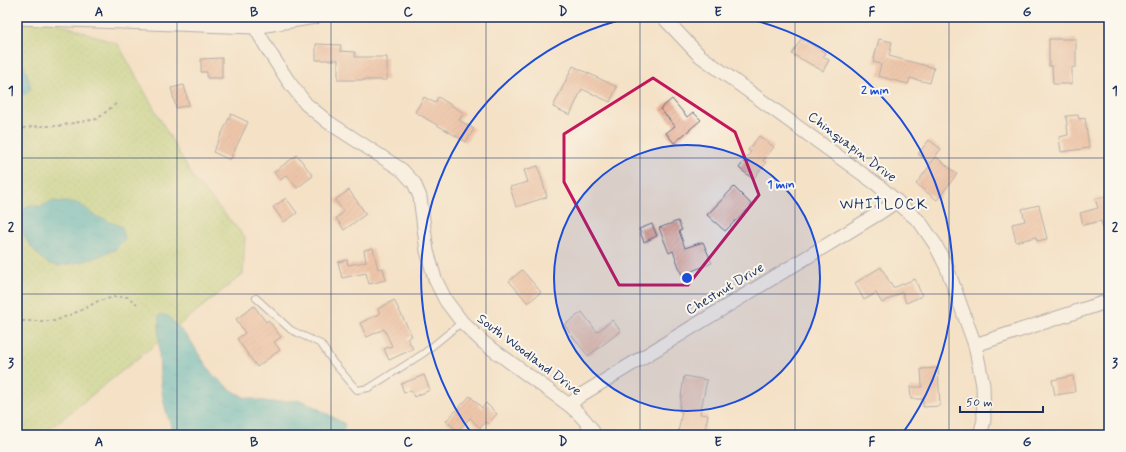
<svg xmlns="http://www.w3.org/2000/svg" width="1126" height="452" font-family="Mynerve,sans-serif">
<defs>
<pattern id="grass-dots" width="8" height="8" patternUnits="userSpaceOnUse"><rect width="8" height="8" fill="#b3d27a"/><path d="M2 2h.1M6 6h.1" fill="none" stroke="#99b56c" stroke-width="1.8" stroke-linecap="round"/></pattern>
<pattern id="water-ripples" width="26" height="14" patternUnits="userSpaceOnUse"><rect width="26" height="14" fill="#49b7c2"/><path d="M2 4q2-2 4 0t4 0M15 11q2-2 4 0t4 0" fill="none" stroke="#3c95a1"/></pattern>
<pattern id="building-hatch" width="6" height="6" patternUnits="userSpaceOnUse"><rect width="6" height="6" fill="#e5a387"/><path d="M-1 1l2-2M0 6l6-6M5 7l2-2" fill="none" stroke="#b98572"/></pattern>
</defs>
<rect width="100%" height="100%" fill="#fbf7ec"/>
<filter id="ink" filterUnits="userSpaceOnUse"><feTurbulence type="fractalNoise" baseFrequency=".025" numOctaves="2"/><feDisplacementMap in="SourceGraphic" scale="8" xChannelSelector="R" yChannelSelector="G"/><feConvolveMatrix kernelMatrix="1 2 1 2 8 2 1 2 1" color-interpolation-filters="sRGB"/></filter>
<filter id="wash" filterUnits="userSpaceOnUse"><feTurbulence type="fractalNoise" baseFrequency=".012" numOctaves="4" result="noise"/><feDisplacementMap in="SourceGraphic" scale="16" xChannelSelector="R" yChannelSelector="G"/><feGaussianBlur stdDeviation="0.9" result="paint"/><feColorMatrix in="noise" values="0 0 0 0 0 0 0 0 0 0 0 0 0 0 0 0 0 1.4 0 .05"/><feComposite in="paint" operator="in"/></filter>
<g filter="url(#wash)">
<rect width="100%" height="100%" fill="#f4e1c6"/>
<!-- grass -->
<polygon fill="url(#grass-dots)" stroke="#67806c" points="17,17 41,17 118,44 193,178 245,237 243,274 42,435 17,435"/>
<!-- water -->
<g fill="url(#water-ripples)" stroke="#327390">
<path d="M17 56 26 70 31 88C27 94 24 95 17 95Z"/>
<polygon points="51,201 76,203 84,207 93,215 106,220 122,227 125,238 116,249 99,256 85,261 59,266 47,263 38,255 26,239 21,224 25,208 30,205 41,207"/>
<path d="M159 315H163L168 316 191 341 198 353 213 375 230 389 244 397 258 400 271 402 300 400 310 404 345 424 344 429 340 435H175C157 398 159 356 159 315Z"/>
</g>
<g id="blocks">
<!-- building -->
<g fill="url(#building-hatch)">
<polygon points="801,39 826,53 823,57 829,60 823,71 792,54"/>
<polygon points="879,39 892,42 889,56 934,68 930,83 910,78 908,84 878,76 881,64 873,62"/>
<polygon points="1049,39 1076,39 1076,67 1072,67 1072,84 1053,84 1052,66 1049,66"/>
<polygon points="316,44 341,45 340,51 355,52 355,57 387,57 387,80 338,80 338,60 316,60"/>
<polygon points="222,58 222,78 207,78 207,72 201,72 201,59"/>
<polygon points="573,66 617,87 610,102 582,89 570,115 553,107"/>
<polygon points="184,85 189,105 176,108 171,88"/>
<polygon points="424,97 435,103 438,97 464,113 459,120 474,129 466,142 415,112"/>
<polygon points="672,99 687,117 693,112 701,120 674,143 666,133 675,126 660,109"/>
<polygon points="231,114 248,122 230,160 213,152"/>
<polygon points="1078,115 1079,119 1085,118 1089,148 1061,152 1059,137 1068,135 1066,116"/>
<polygon points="759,136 774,147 763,161 766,163 753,179 739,168 751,152 748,150"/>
<polygon points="929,140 941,149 930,163 918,154"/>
<polygon points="297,155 313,176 297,188 287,175 280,180 274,172"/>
<polygon points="936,157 957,174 937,200 916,184"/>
<polygon points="538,166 547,197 516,207 510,187 528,182 524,170"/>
<polygon points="734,187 752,205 725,231 707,215"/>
<polygon points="349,190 366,214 344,230 336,218 344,212 335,200"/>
<polygon points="1109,196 1109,239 1106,239 1101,221 1083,225 1080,213 1098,208 1095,199"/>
<polygon points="286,198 297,213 284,222 273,207"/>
<polygon points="1039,205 1047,239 1037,241 1036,237 1016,242 1012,224 1025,221 1022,209"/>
<polygon points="678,221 682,230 679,231 685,248 703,242 712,263 682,275 673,251 669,253 659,228"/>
<polygon points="652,224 657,236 644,242 639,229"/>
<polygon points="373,248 378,269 383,268 386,280 369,284 366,273 342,278 338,262 347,260 348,265 366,262 364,250"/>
<polygon points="881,267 893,288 915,279 922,296 906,303 902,292 882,303 876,293 864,300 855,283"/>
<polygon points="522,270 541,292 528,303 509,281"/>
<polygon points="394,300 412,336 407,338 413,349 389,360 384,349 392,346 384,329 367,337 360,323 380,314 378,309"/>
<polygon points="254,306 266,322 268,320 281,337 274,342 280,350 257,367 237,339 245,333 236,319"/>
<polygon points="582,312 597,332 612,320 621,331 588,356 564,325"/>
<polygon points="938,368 940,406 923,407 923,399 911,399 910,387 922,387 921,369"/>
<polygon points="424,375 430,390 414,397 411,390 404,393 401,384"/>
<polygon points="684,376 707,380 700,414 708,415 704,435 688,435 678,433 682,411 679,411"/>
<polygon points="1073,376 1075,392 1055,395 1052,380"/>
<polygon points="470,396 482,408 486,403 497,414 488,424 486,422 480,428 470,418 458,431 446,421"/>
</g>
</g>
</g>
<g filter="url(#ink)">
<use href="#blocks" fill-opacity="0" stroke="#676d82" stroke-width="1"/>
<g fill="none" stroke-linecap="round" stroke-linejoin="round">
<!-- lane casing -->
<g stroke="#676d82" stroke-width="8">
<polyline id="lane" points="256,298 291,330 321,344 333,362 357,390 369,388 424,353 462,322"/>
</g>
<!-- street casing -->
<g stroke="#676d82" stroke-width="15">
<g id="street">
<path d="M249 17 270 53 289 82 306 104 328 122 402 170 414 183 420 197 427 251 435 279 446 301 462 322 484 343 569 405C580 414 589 423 595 435"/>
<polyline points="663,17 699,55 879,186 920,222 935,244 947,268 975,345 983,385 984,420 980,435"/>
<polyline points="17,18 254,27 315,17"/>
<polyline points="975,345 1109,301"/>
<polyline points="569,405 581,395 881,212 897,201"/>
</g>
</g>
<!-- path -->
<g stroke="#676d82" stroke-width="2" stroke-dasharray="3 3" stroke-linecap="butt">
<polyline points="17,129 39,126 57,126 97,119 117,103"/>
<polyline points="17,324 22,321 55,321 84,309 98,301 114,297 128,297 137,304"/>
</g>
<!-- lane -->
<use href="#lane" stroke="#fff" stroke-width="6"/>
<!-- street -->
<use href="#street" stroke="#fff" stroke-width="13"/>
</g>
</g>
<!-- marked area -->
<path d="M0 0H1126V452H0ZM653 78 735 132 759 195 688 285H619L564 182V134Z" fill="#f4e1c6" fill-opacity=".55" fill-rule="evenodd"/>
<path fill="none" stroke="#c2185b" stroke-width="3" stroke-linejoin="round" d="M653 78 735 132 759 195 688 285H619L564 182V134Z"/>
<!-- grid -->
<path fill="none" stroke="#1b2f5e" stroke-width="1" stroke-opacity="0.55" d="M177 17V435M331 17V435M486 17V435M640 17V435M795 17V435M949 17V435M17 158H1109M17 294H1109"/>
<!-- distance rings -->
<circle cx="687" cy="278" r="133" fill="#1d4ed8" fill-opacity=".12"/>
<g fill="none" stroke="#1d4ed8" stroke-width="2">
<circle cx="687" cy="278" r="133"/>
<path d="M472 434A266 266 0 0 1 634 17M740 17A266 266 0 0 1 902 434"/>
</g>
<g text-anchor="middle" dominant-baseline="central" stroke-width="4" stroke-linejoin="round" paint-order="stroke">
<!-- street labels -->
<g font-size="14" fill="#1b2f5e" stroke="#fbf7ec">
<text transform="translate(852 147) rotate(37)">Chinquapin Drive</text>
<text transform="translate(725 289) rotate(-31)">Chestnut Drive</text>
<text transform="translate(529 355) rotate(37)">South Woodland Drive</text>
</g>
<!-- neighbourhood labels -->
<g font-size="15" letter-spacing="1" fill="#1b2f5e" stroke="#fbf7ec">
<text x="884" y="205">WHITLOCK</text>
</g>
</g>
<circle cx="687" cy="278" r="6" fill="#1d4ed8" stroke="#fbf7ec" stroke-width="2"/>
<g font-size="12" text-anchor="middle" font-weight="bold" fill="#1d4ed8" stroke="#fbf7ec" stroke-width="4" stroke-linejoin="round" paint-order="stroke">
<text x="875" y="94">2 min</text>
<text x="781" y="188">1 min</text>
</g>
<!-- margin -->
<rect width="1126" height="452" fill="none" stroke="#fbf7ec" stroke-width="44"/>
<!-- scale -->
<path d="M960 406v6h83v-6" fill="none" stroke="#1b2f5e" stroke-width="2"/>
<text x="966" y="406" font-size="12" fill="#1b2f5e" stroke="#fbf7ec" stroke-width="3" paint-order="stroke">50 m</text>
<rect x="22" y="22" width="1082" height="408" fill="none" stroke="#1b2f5e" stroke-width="1.5"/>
<g font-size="13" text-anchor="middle" font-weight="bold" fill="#1b2f5e">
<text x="99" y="16">A</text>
<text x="254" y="16">B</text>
<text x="408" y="16">C</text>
<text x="563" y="16">D</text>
<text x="718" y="16">E</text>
<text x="872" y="16">F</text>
<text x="1027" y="16">G</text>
<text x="11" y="95">1</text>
<text x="1115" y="95">1</text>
<text x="11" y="231">2</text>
<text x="1115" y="231">2</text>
<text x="11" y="367">3</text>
<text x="1115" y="367">3</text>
<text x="99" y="446">A</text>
<text x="254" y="446">B</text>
<text x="408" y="446">C</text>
<text x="563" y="446">D</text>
<text x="718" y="446">E</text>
<text x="872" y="446">F</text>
<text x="1027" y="446">G</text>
</g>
</svg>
